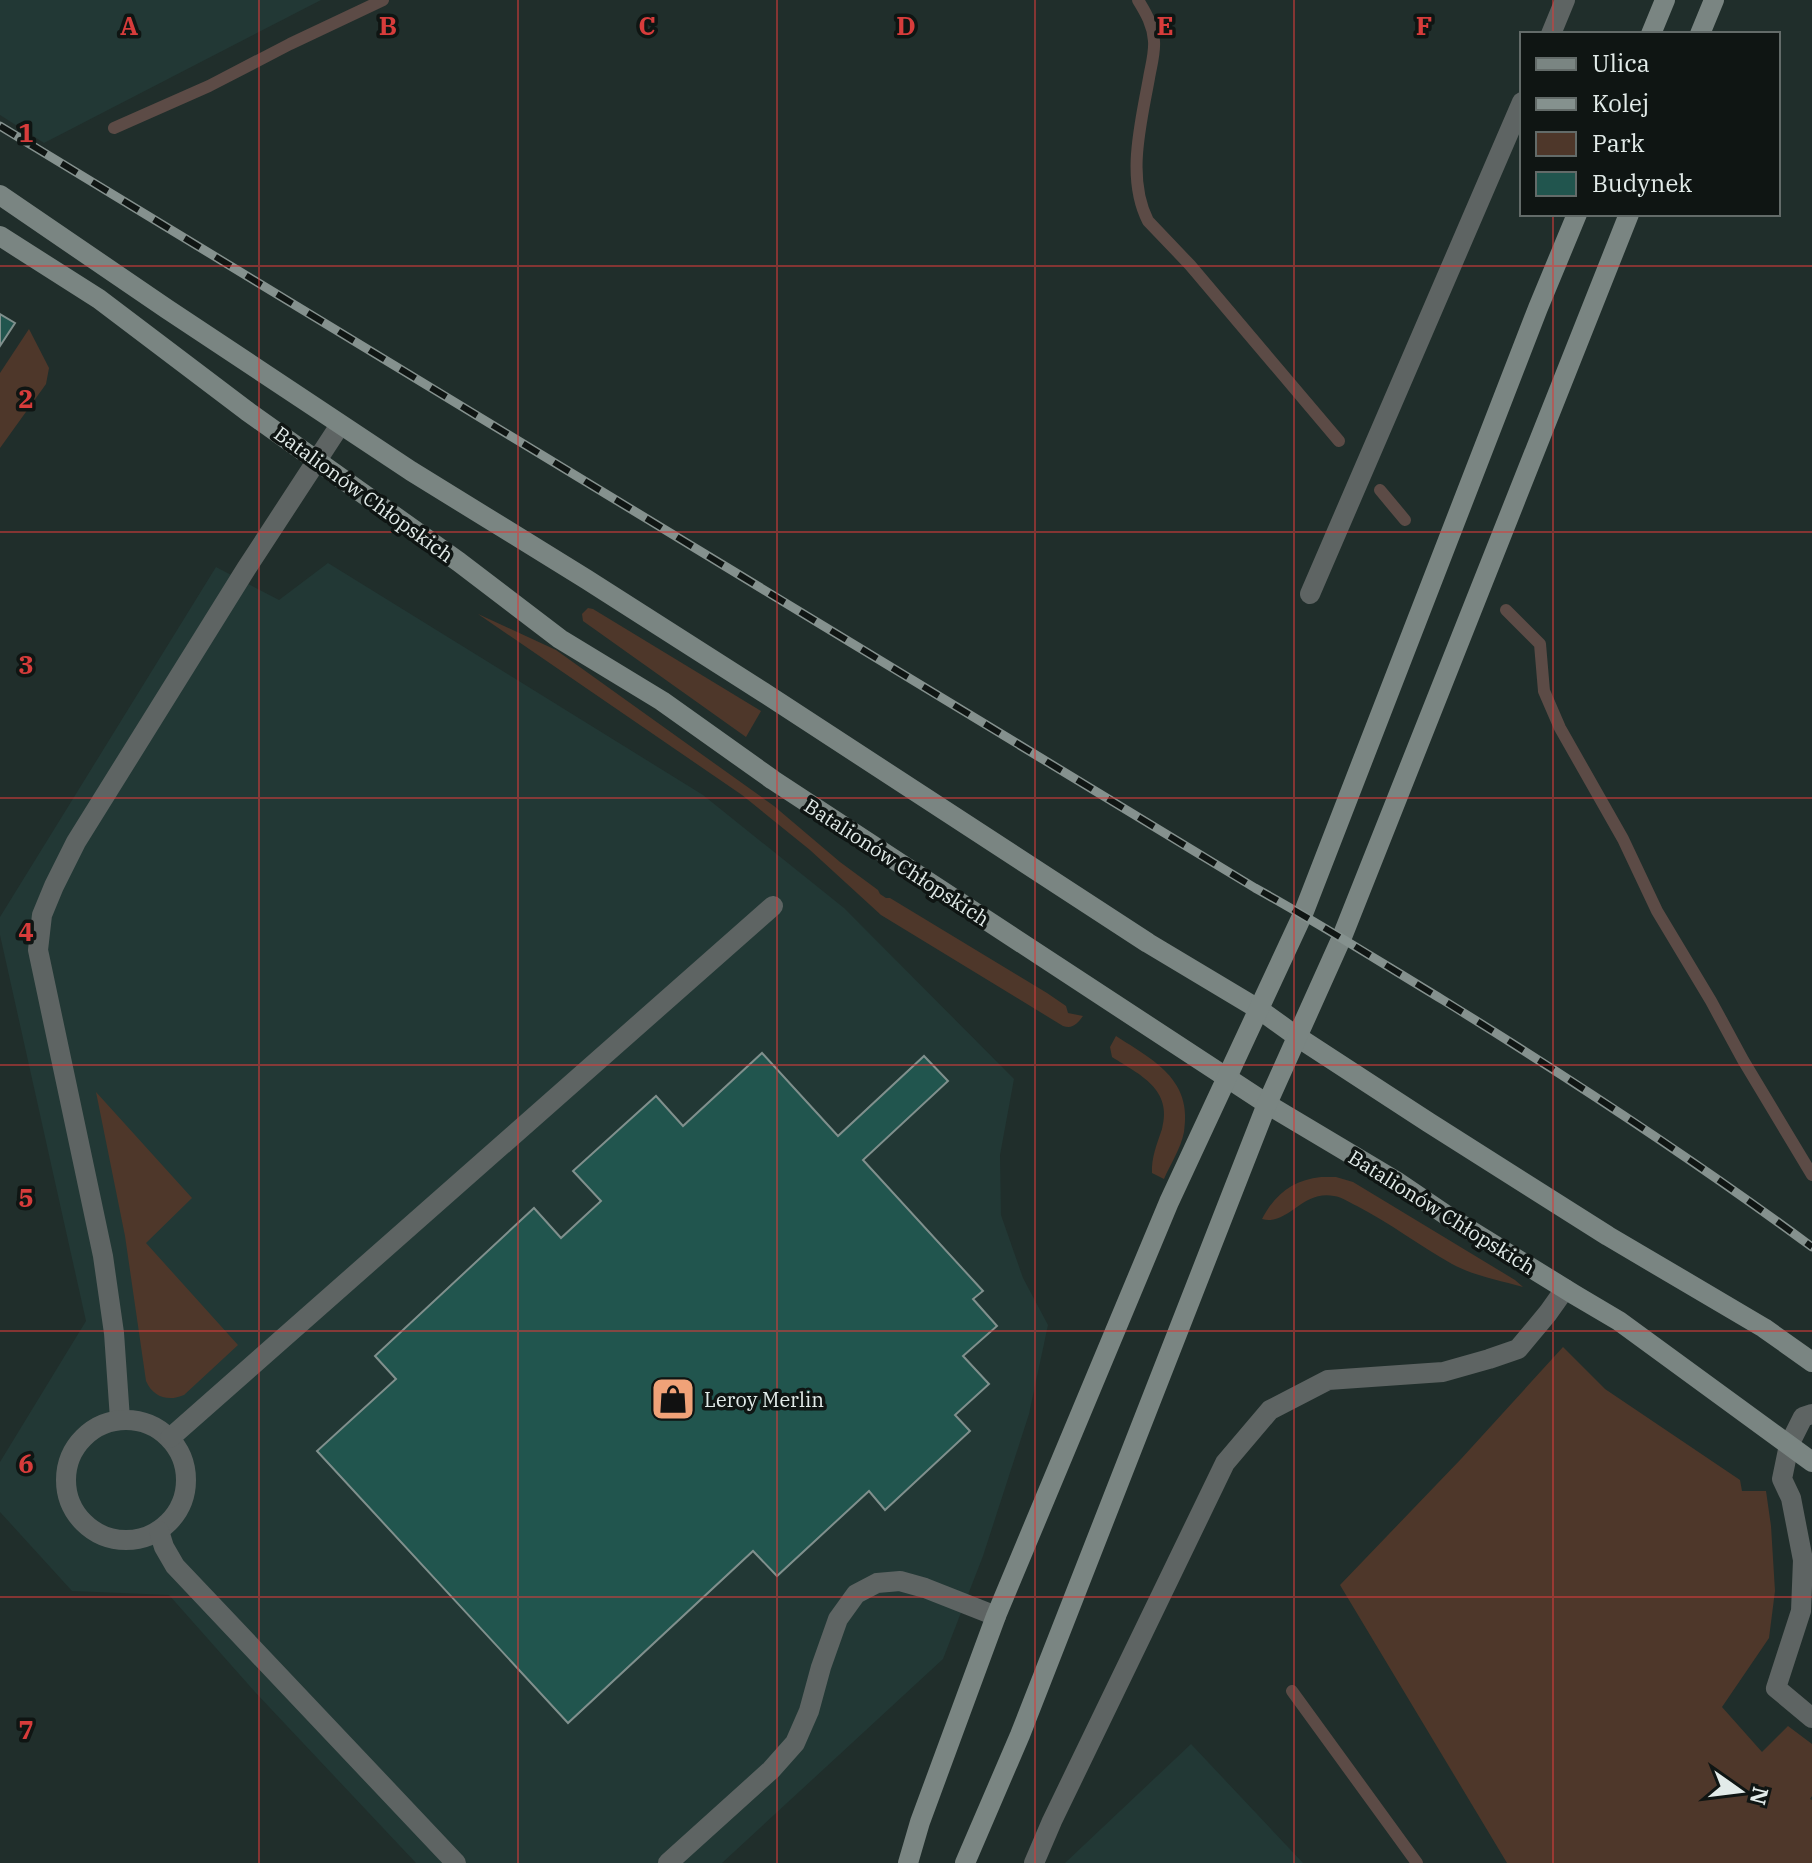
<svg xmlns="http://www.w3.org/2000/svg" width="1812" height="1863" font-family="'IBM Plex Serif',serif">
<rect width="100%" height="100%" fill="#202e2b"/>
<!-- built -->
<g fill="#223835">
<polygon points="0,0 321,0 44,143 0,115"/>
<polygon points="328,563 703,795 844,908 1014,1079 1000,1155 1001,1215 1023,1278 1048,1325 1029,1414 983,1556 943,1659 722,1863 416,1863 255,1692 169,1595 72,1591 0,1512 0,1462 86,1321 0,935 0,917 216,567 279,600"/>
<polygon points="1191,1744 1303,1863 1065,1863"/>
</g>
<!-- green -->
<g fill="#4e372a">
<polygon points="29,329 49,368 46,384 0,448 0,373"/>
<polygon points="588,608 593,609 761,711 746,737 583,621 582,614"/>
<path d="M478 614 556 650 774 806 840 862 878 890 880 894 886 898H890L1047 993 1066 1006 1068 1013 1083 1016C1077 1024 1073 1029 1063 1026L881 915 810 850 742 795Z"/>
<path d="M1116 1036C1153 1060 1193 1079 1184 1132 1181 1148 1170 1165 1164 1179L1152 1173C1151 1158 1157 1144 1162 1129 1173 1089 1140 1075 1112 1057L1110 1047Z"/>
<path d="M96 1092 192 1198 146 1243 238 1345 184 1395C168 1402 153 1397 146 1381L125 1236Z"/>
<path d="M1321 1177H1336L1353 1182 1515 1280 1523 1287C1499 1280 1474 1276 1452 1264 1420 1246 1390 1223 1357 1206 1350 1203 1342 1197 1334 1196 1301 1190 1289 1226 1262 1219 1275 1194 1293 1180 1321 1177Z"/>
<polygon points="1563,1347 1605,1389 1740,1480 1742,1491 1766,1491 1771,1526 1775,1591 1769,1638 1722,1707 1762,1752 1788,1726 1812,1744 1812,1796 1810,1799 1812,1800 1812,1863 1507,1863 1340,1585 1461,1459"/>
</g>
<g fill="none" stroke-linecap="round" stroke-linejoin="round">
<!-- stream -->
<g stroke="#5c4b46" stroke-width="12">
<path d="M1138 0C1146 13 1153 25 1154 41 1155 53 1151 66 1149 78 1141 123 1126 178 1148 221L1190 265 1339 441"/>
<polyline points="114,128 209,86 290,44 383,0"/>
<polyline points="1380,490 1405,520"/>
<polyline points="1506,610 1540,644 1544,691 1560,728 1623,839 1657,911 1711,1001 1743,1060 1812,1175"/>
<polyline points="1292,1691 1417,1863"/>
</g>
</g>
<!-- building -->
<g fill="#21554e" stroke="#80908d" stroke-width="2">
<polygon points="0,314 15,323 0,346"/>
<polygon points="762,1053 838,1136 924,1056 948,1081 863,1160 983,1291 973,1299 997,1326 963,1356 989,1384 955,1415 970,1431 885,1510 869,1491 777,1576 753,1551 568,1723 317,1451 396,1379 375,1356 534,1208 561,1238 601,1201 573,1171 656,1096 683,1126"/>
</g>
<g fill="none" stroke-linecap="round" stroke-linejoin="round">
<!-- service -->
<g stroke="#5e6463" stroke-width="20">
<polyline points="1551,34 1565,0"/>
<polyline points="1310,594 1522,102"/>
<polyline points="1812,1414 1803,1417 1789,1445 1782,1479 1791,1498 1803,1560 1801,1611 1776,1688 1812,1718"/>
<polyline points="120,1419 114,1333 103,1256 38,950 42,915 54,886 76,842 246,569 340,425"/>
<circle cx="126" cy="1480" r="60"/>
<polyline points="170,1438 773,906"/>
<polyline points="159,1531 164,1547 175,1566 456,1863"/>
<polyline points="668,1863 771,1770 795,1743 809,1711 821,1667 838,1619 856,1594 877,1583 900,1581 925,1588 996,1616"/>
<polyline points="1034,1863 1052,1821 1225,1463 1270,1410 1328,1380 1443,1372 1489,1359 1518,1349 1548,1313 1565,1289"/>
</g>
<!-- secondary -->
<g stroke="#7a8582" stroke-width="20">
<polyline points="1651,34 1665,0"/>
<polyline points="1700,34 1714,0"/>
<polyline points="0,195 167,309 411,471 586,579 763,692 1148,943 1260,1010 1296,1036 1428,1122 1608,1236 1764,1328 1812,1362"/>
<polyline points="0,236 99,299 247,411 459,562 560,639 662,701 773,780 1267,1104 1396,1181 1452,1219 1575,1295 1619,1321 1812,1462"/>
<polyline points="908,1863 920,1822 996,1616 1169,1202 1303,914 1538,308 1577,214"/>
<polyline points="965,1863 1020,1735 1267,1104 1342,937 1629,214"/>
</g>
<!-- rail casing -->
<g stroke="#85918e" stroke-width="9">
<path id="rail" d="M0 126 1255 888C1319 923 1380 962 1443 1000 1569 1078 1693 1159 1812 1247"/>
</g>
<!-- rail -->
<use href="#rail" stroke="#0f1513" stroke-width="6" stroke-dasharray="18" stroke-linecap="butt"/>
</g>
<!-- grid -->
<path fill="none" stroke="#d73c3b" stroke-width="2" stroke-opacity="0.55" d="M259 0V1863M518 0V1863M777 0V1863M1035 0V1863M1294 0V1863M1553 0V34M1553 214V1863M0 266H1812M0 532H1812M0 798H1812M0 1065H1812M0 1331H1812M0 1597H1812"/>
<!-- icons -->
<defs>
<g id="shop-square" transform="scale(2.3)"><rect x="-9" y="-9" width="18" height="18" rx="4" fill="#f0a278" stroke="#0f1513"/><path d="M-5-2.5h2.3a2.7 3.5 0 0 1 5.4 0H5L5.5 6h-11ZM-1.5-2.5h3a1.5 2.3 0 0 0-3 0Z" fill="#111"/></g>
</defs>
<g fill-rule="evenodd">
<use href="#shop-square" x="673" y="1399"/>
</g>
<g text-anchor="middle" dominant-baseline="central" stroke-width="7" stroke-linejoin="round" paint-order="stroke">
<!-- street labels -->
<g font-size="20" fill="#e2ebe9" stroke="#0f1513">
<text transform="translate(364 494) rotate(36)">Batalionów Chłopskich</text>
<text transform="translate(897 862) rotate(33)">Batalionów Chłopskich</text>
<text transform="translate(1442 1212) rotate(32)">Batalionów Chłopskich</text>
</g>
<!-- poi labels -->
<g font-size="20" fill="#e2ebe9" stroke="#0f1513" text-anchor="start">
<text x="704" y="1399">Leroy Merlin</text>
</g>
</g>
<g font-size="26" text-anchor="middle" font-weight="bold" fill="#d73c3b" stroke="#0f1513" stroke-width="7" stroke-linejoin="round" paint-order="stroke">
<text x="129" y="35">A</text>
<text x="388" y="35">B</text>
<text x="647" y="35">C</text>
<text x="906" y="35">D</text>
<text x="1165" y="35">E</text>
<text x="1424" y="35">F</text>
<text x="26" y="142">1</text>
<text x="26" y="408">2</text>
<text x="26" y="674">3</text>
<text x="26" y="941">4</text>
<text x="26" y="1207">5</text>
<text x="26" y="1473">6</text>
<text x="26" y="1739">7</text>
</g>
<!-- legend -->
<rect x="1520" y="32" width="260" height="184" fill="#0f1513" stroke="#636b69" stroke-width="2"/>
<rect x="1536" y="58" width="40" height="12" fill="#7a8582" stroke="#636b69" stroke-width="2"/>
<text x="1592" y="72" font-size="24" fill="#e2ebe9">Ulica</text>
<rect x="1536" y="98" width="40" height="12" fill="#85918e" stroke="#636b69" stroke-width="2"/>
<text x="1592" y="112" font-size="24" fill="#e2ebe9">Kolej</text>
<rect x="1536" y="132" width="40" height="24" fill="#4e372a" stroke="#636b69" stroke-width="2"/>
<text x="1592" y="152" font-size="24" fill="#e2ebe9">Park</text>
<rect x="1536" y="172" width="40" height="24" fill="#21554e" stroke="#636b69" stroke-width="2"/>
<text x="1592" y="192" font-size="24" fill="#e2ebe9">Budynek</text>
<!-- north arrow -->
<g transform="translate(1740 1791) rotate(104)" stroke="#0f1513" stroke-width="6" paint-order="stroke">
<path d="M0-6L14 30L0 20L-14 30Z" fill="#e2ebe9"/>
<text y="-12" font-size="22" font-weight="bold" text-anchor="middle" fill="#e2ebe9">N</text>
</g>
</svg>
